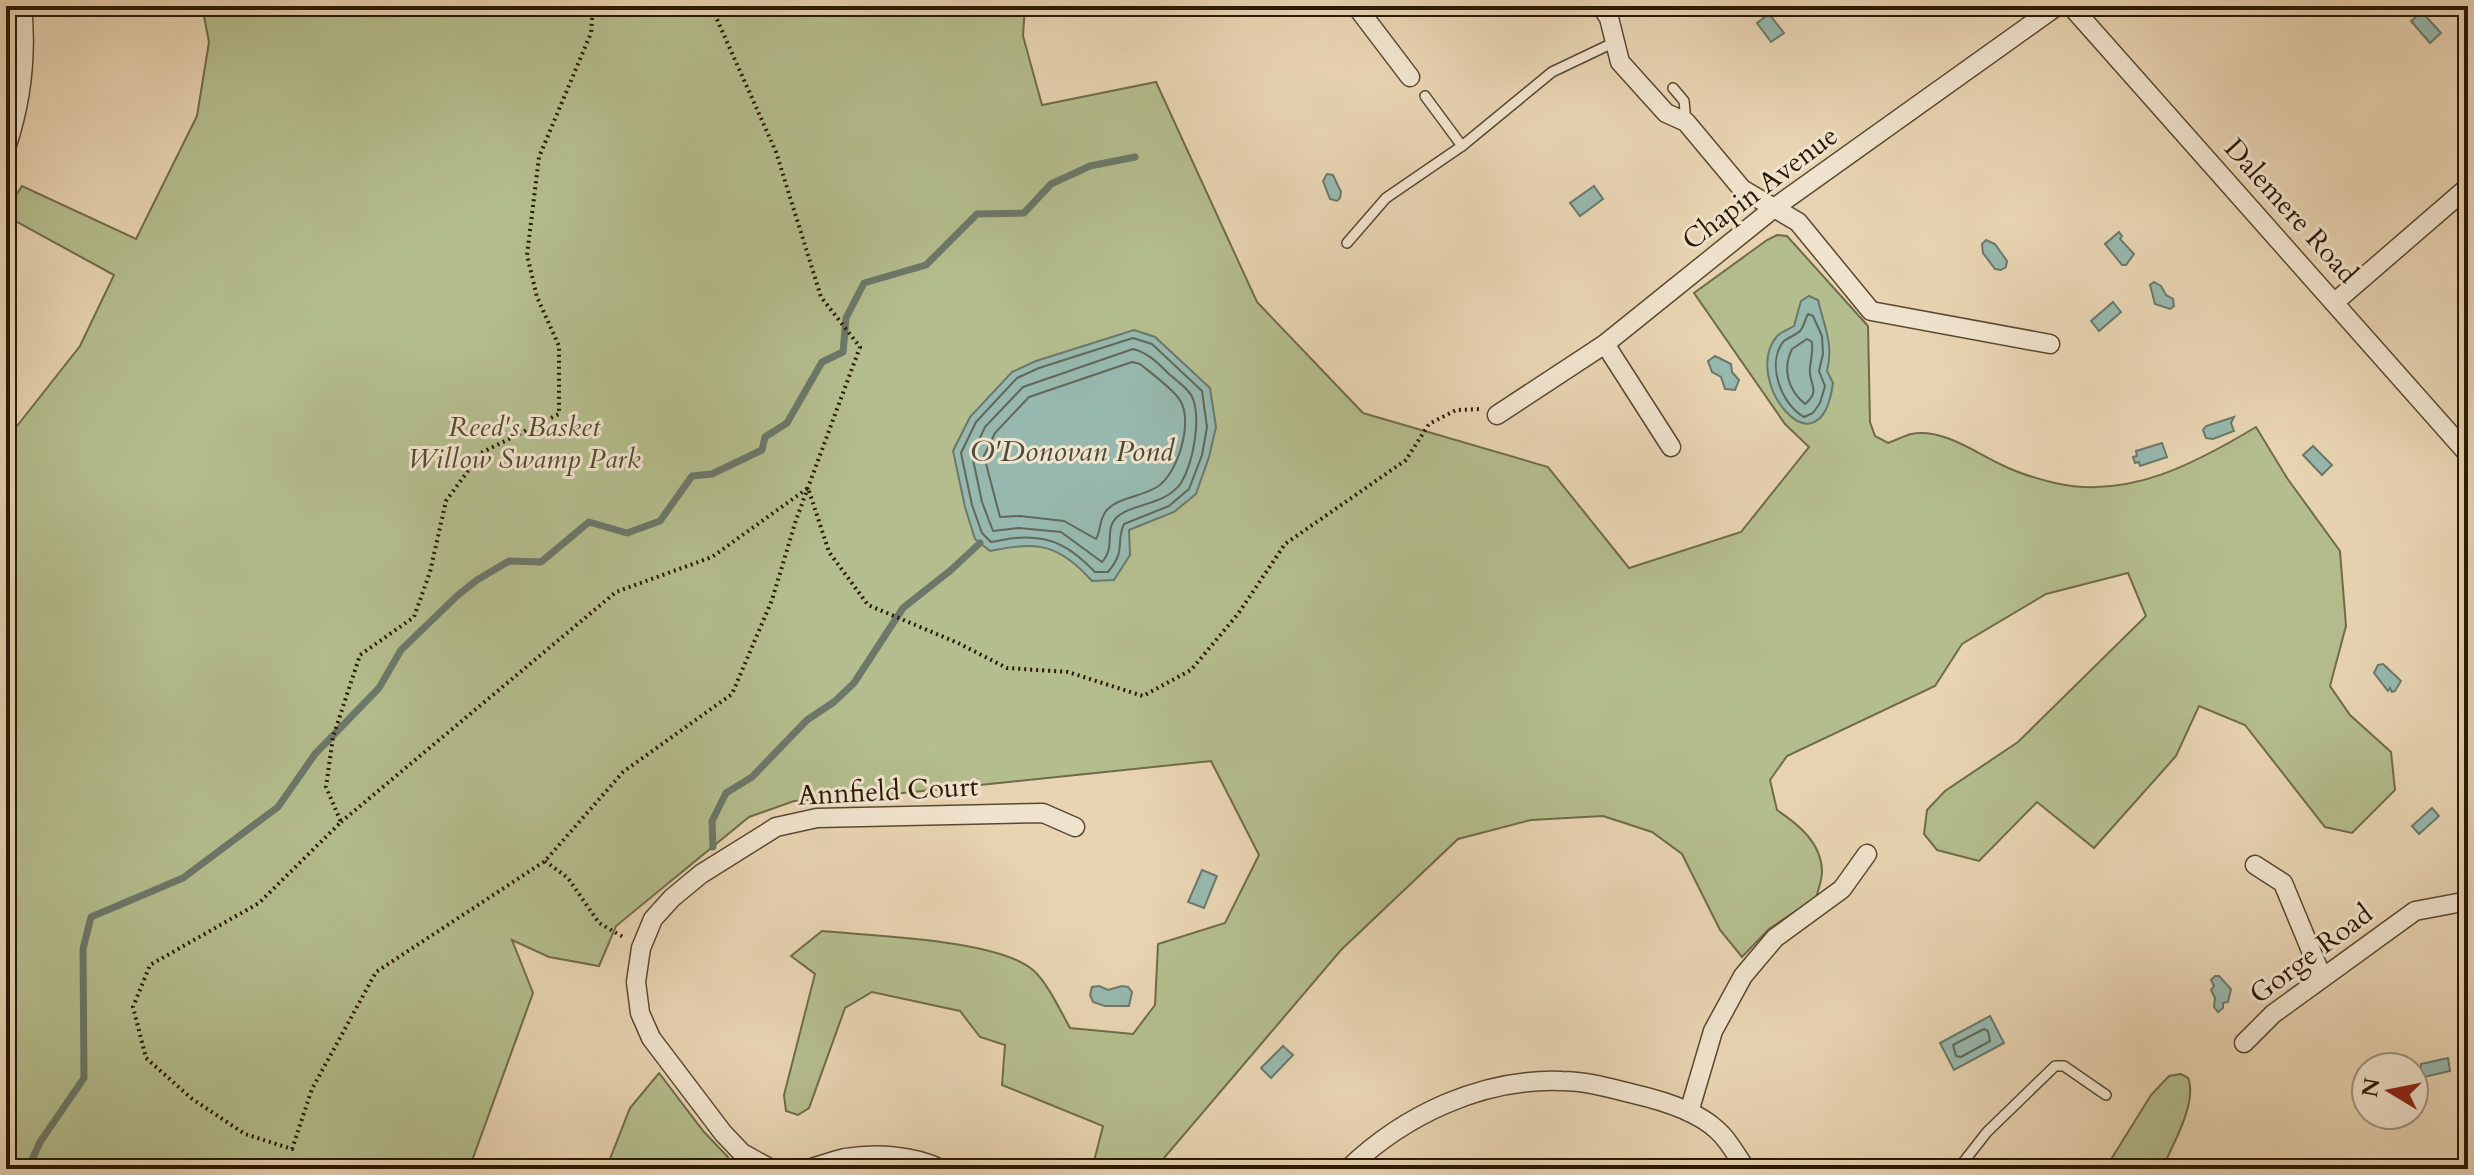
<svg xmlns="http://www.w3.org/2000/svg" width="2474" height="1175" font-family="Cardo,serif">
<rect width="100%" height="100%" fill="#e8d4b2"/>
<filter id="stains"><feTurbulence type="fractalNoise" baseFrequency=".0025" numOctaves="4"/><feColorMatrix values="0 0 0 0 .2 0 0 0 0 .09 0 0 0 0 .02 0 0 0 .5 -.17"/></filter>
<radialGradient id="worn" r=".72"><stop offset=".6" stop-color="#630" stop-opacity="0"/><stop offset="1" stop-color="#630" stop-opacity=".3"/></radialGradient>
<!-- green -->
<g fill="#b4bd8d" stroke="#706b48" stroke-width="2">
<path d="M202 6H1025L1023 36 1042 105 1156 82 1257 302 1363 413 1548 467 1629 568 1741 532 1809 447 1785 424 1694 293 1767 240 1777 235 1787 236 1868 326 1870 422 1875 436 1888 443C1896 440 1904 436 1911 434 1943 428 1976 453 2002 465 2018 473 2038 479 2055 483 2128 500 2196 463 2256 427L2287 478 2340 551 2346 626 2330 686 2350 715 2391 752 2395 790 2352 833 2325 827 2245 725 2199 706 2176 756 2094 848 2037 802 1979 861 1937 850 1924 834 1927 810 1945 791 2018 742 2146 616 2128 573 2046 594 1962 644 1935 686 1787 756 1770 780 1777 810C1798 824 1822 843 1822 872 1822 880 1818 890 1816 898L1769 929 1742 957 1720 930 1682 854 1652 832 1603 816 1531 820 1458 839 1341 950 1159 1164 1143 1169H1092L1103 1126 1002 1085 1005 1045 980 1037 960 1011 872 992 845 1008 809 1108 798 1115 786 1111 784 1095 815 974 791 956 822 931C872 936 997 939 1033 970 1047 982 1061 1012 1070 1028L1133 1034 1155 1005 1158 944 1225 923 1259 855 1211 761 894 794 794 801 749 817 616 926 599 966 549 957 512 940 533 993 469 1169H6V440L80 346 114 275 6 216V210L22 186 136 239 197 116 209 42Z"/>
<polygon points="659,1073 704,1132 728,1157 720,1169 606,1169 630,1108"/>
<path d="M2181 1074 2188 1078C2198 1102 2172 1146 2162 1169H2105L2151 1095 2169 1076Z"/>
</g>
<!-- water -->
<g fill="#97b8ae" stroke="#6c786a" stroke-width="2">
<polygon points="2422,12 2441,33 2430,43 2411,21"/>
<polygon points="1769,14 1784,33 1771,42 1757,23"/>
<polygon points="1327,174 1333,175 1341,192 1340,198 1337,201 1330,199 1323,181"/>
<polygon points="1594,186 1603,199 1580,216 1570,203"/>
<polygon points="2119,232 2122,236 2120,239 2134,254 2126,265 2122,265 2105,244"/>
<polygon points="1986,240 1995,244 2007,261 2006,267 2001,270 1995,269 1983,253 1982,244"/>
<polygon points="2154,282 2161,286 2166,295 2173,299 2174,306 2170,309 2155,304 2150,285"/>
<path d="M1809 296 1818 300C1824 326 1834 344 1827 371L1833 383C1820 479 1740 380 1777 336 1781 332 1789 329 1794 326L1801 301Z"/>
<polygon points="2113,302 2121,312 2099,331 2091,321"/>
<path d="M1134 330 1155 337 1210 388 1216 427 1209 457 1196 494 1174 512 1129 530 1130 555 1114 580 1092 581C1059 544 1038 541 990 551L975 539 965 507 953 451 970 417 1012 372 1036 361Z"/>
<polygon points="1715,356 1731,364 1732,372 1739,380 1735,390 1725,389 1721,377 1712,372 1708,361"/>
<polygon points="2234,417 2231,423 2234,431 2213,439 2206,438 2203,430 2206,426"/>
<polygon points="2162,443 2167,457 2140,466 2139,462 2135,463 2133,457 2137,456 2136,451"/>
<polygon points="2313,446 2332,465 2322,475 2303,455"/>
<polygon points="2383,664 2401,681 2395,691 2392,692 2390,688 2388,691 2374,673 2378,665"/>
<polygon points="2432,808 2439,816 2419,834 2412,826"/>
<polygon points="1202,870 1217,876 1204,908 1188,902"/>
<polygon points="2215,976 2219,976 2231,989 2228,1002 2223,1003 2223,1008 2218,1012 2214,1007 2215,998 2211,990 2214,986 2211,980"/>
<polygon points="1099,986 1108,990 1122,986 1128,987 1132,992 1129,1006 1105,1006 1093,1002 1090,995 1092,987"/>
<polygon points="1990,1016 2004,1043 1954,1070 1940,1043"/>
<polygon points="1283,1046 1293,1055 1271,1078 1261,1068"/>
<polygon points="2448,1058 2450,1071 2424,1077 2420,1075 2418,1068 2421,1067 2421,1064"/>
</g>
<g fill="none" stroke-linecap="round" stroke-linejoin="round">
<!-- shore -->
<g stroke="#616859" stroke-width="2">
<path d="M1808 314 1813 316 1822 336 1823 354 1819 371 1825 386 1820 403 1813 413 1804 417C1782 405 1766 365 1783 342 1788 337 1795 336 1800 331 1804 327 1805 319 1808 314Z"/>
<path d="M1133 338 1152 344 1202 391 1207 427 1202 455 1189 489 1169 506 1124 524C1115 544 1127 549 1108 572H1095C1072 548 1052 535 1016 538 1008 538 1000 541 991 542L982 533 972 505 961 453 976 422 1017 378 1039 368Z"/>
<path d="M1807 339 1812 342C1813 352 1811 359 1810 368 1808 384 1822 390 1805 404 1788 390 1782 369 1792 349Z"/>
<path d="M1133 349C1148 353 1157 362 1168 373 1175 380 1190 389 1193 399 1201 421 1193 463 1181 483 1165 506 1131 503 1116 518 1104 530 1116 547 1102 562L1061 532 1019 528 993 531 982 502 972 455 985 427 1023 387Z"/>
<path d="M1132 362 1140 364C1151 373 1176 391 1181 402 1193 424 1177 475 1157 487 1141 497 1118 497 1106 511 1099 520 1101 531 1096 539L1064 521 1020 516 1000 517 984 456 995 433 1029 397Z"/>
<polygon points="1984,1029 1988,1031 1990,1041 1961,1057 1956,1056 1953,1045"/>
</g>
<!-- stream -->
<g stroke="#6c786a" stroke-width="7">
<polyline points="713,847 712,821 726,793 752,777 807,720 834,702 854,683 903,608 951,570 980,543"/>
<polyline points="28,1169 40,1142 84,1078 83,949 91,917 183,878 278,807 315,754 379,688 401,650 458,595 477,580 509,561 541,562 589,522 627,533 660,521 692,476 712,474 762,450 765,437 787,423 822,362 843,352 846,318 864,283 926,265 977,214 1024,213 1051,184 1090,166 1135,157"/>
</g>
<!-- service casing -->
<g stroke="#5a4830" stroke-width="12">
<g id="service">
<polyline points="1673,88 1684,101 1686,122"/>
<polyline points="1425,96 1462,146"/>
<polyline points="1347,243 1386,198 1462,146 1552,72 1615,42"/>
<polyline points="1958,1169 1987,1132 2055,1066 2064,1066 2106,1095"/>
</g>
</g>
<!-- minor casing -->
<g stroke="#5a4830" stroke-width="21">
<g id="minor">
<polyline points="1356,6 1410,77"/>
<polyline points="1601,6 1609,18 1620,62 1666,113 1686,122 1742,189 1798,222 1871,311 2050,344"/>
<polyline points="2071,6 2468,454"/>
<path d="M6 148C22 101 27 55 22 6"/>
<polyline points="2335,302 2468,187"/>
<polyline points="1605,344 1671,447"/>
<polyline points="1497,415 1605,344 1774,208 2057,6"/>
<polyline points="2255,865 2283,883 2322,977"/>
<polyline points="2244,1043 2273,1014 2415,911 2468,901"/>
<polyline points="1689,1112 1713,1031 1743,976 1775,938 1842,889 1867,854"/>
<polyline points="771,1169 742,1153 723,1133 651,1038 640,1013 636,982 641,948 653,919 672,898 701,874 776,827 817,818 1043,813 1075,827"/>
<path d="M807 1169C820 1166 832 1161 845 1158 876 1153 913 1155 941 1169"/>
<path d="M1348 1169C1404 1115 1482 1078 1562 1081 1586 1081 1610 1088 1634 1094 1660 1100 1697 1111 1717 1130 1729 1140 1737 1157 1746 1169"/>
</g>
</g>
<!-- path -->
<g stroke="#2b1904" stroke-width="4" stroke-dasharray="2 4" stroke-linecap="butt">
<polyline points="593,6 591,33 539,157 527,255 537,297 559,346 559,414 481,453 446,501 430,572 414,617 360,655 333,737 326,787 341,822 259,903 150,965 133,1007 146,1058 191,1098 245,1134 292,1149 312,1089 376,972 545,861 623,772 732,694 772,600 796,520 860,347 821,297 776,152 711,6"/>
<polyline points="341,822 616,592 712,557 808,488 829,552 868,605 958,643 1007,668 1068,672 1143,696 1191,670 1238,614 1285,544 1406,460 1429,424 1456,410 1480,409"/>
<polyline points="545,861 568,878 599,923 625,938"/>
</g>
<!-- service -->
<use href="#service" stroke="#f0e3cd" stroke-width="9"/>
<!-- minor -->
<use href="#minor" stroke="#f0e3cd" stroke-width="18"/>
</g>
<g text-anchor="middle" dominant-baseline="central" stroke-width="6" stroke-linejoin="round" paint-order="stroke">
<!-- street labels -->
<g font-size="28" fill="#2b1904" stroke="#f0e3cd">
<text transform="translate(1760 188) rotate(-37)">Chapin Avenue</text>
<text transform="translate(2291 211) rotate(48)">Dalemere Road</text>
<text transform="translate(888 791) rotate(-3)">Annfield Court</text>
<text transform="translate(2311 954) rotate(-37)">Gorge Road</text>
</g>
<!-- park labels -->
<g font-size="28" font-style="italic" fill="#544a2d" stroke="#f0e3cd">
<text x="524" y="427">Reed's Basket<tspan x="524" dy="32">Willow Swamp Park</tspan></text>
</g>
<!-- water labels -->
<g font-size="30" font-style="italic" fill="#4b4937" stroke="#f0e3cd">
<text x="1072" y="451">O'Donovan Pond</text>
</g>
</g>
<!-- margin -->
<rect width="2474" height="1175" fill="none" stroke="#e8d4b2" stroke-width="32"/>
<rect x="8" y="8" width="2458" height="1159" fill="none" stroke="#2b1904" stroke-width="4"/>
<rect x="16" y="16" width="2442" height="1143" fill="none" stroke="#2b1904" stroke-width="2"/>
<!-- north arrow -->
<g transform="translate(2390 1091) rotate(280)"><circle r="38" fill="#f0e3cd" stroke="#a1927d" stroke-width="2"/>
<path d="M0-6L14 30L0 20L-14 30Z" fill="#8f2418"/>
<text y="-12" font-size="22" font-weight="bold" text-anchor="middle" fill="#2b1904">N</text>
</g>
<rect width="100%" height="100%" filter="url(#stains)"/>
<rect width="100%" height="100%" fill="url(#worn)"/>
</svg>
